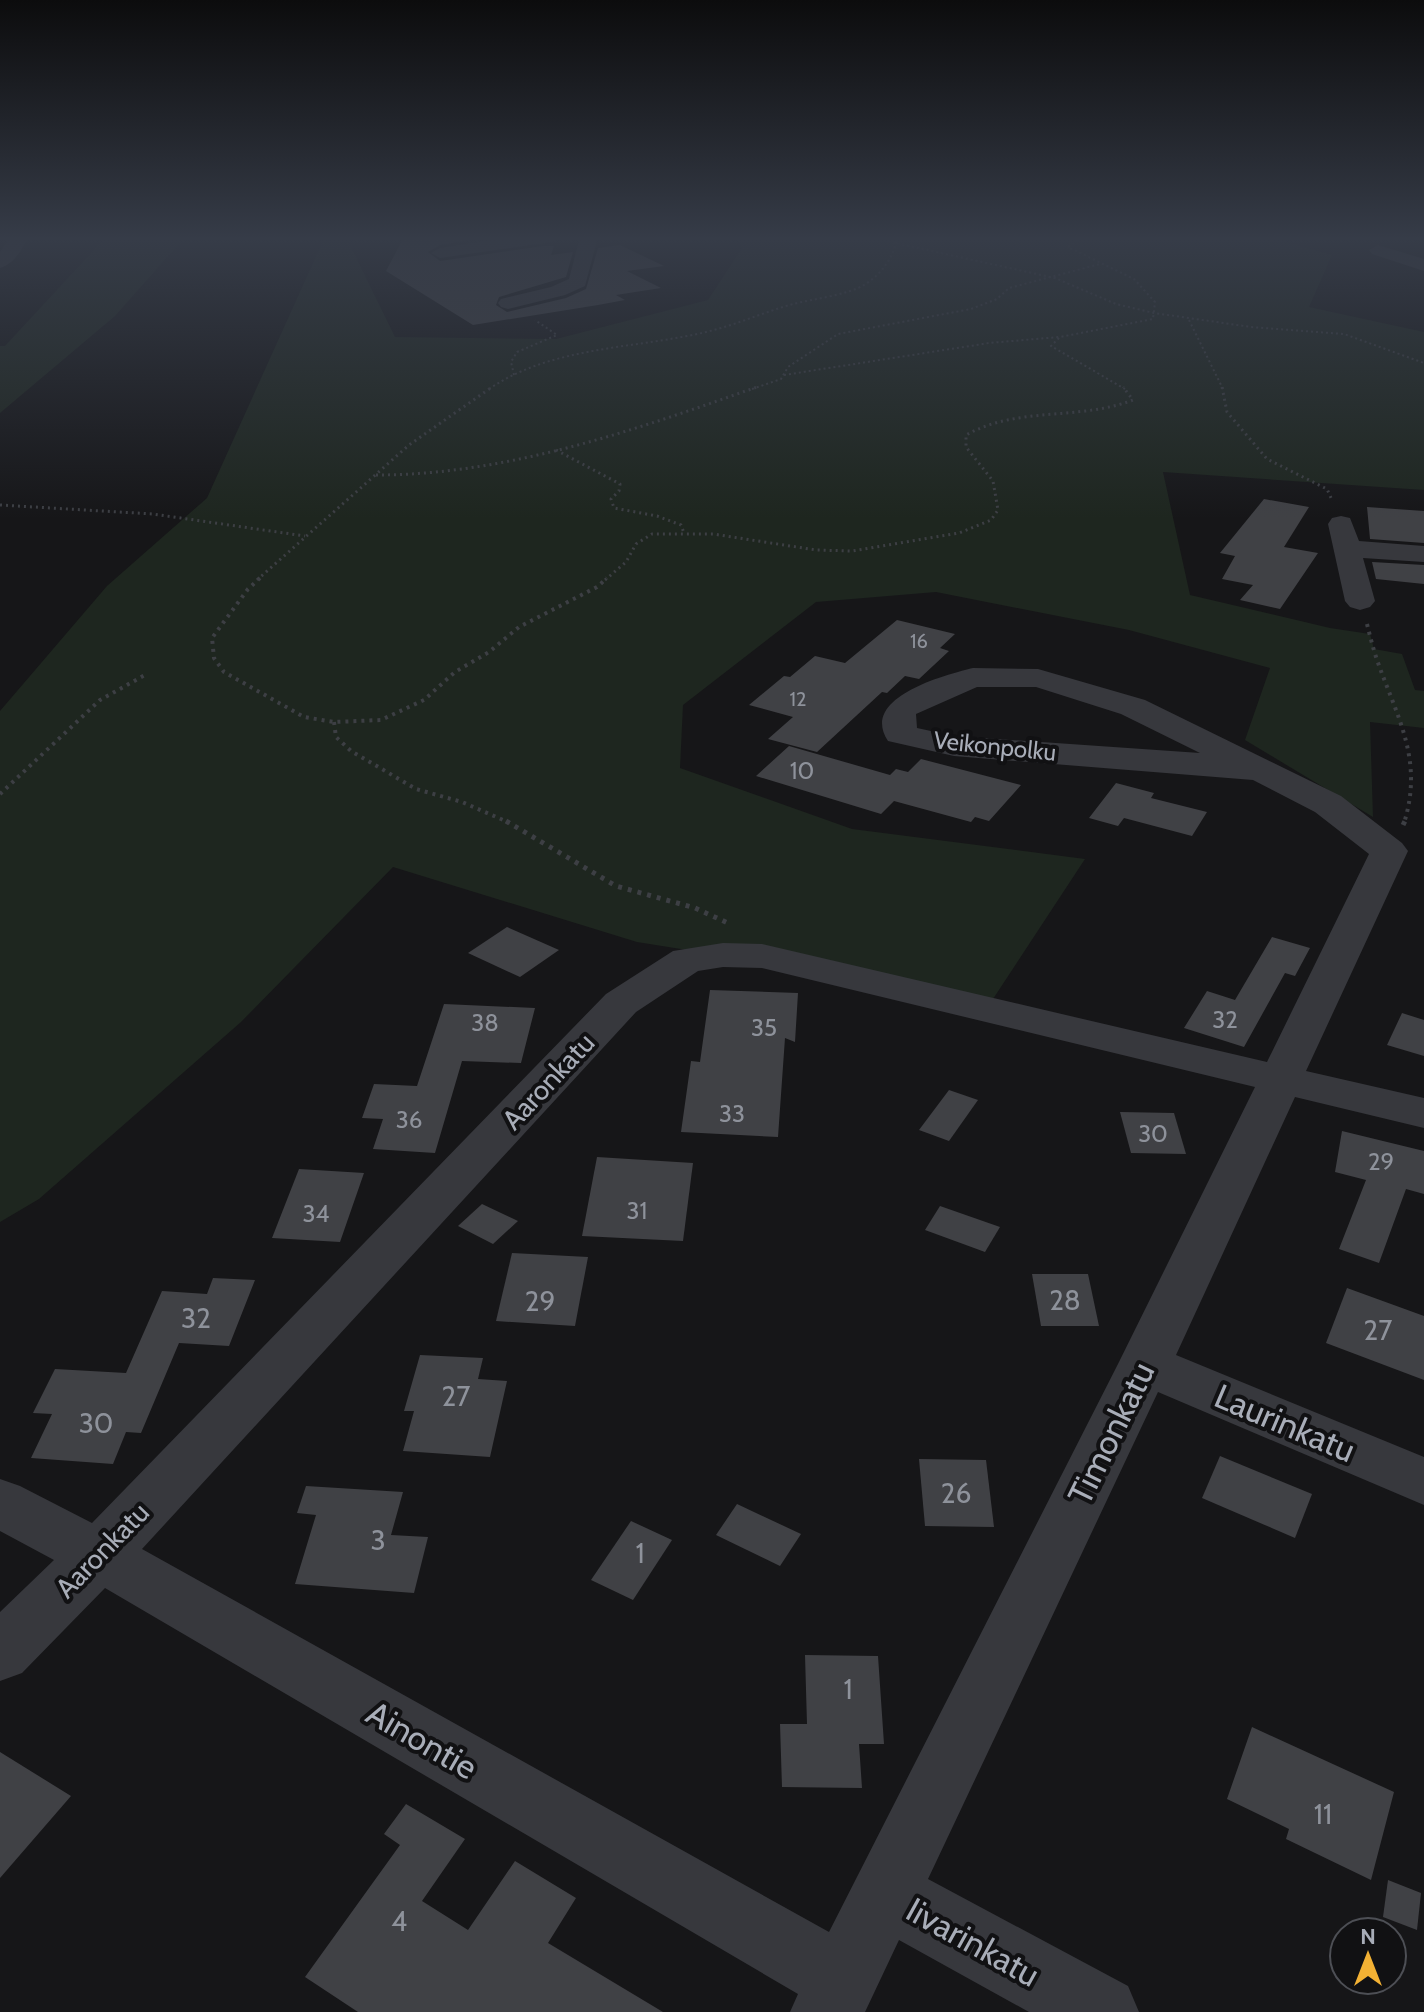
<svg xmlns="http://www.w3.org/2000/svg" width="1424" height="2012" font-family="Cabin,sans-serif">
<rect width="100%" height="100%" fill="#161618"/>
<!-- green -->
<g fill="#1e261f">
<polygon points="106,237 185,237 115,316 0,413 0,346 5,346"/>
<polygon points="736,237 1284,237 1285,242 1332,255 1309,307 1424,332 1424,490 1163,472 1190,595 1330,628 1370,634 1374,649 1402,654 1415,690 1424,691 1424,728 1370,722 1373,817 1245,740 1270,668 1129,630 936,592 816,602 683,705 680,768 852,829 1085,859 993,999 637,942 393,867 241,1022 39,1199 0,1222 0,711 107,586 207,498 323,241 347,239 395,337 556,339 708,300 742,248"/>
</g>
<!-- building -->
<g fill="#404145">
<polygon points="404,237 489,237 440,245 428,252 440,261 543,246 554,246 551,255 573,252 566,277 499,297 496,305 507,312 566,298 586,289 598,248 620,245 664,266 627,271 661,288 616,295 625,300 598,305 473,325 386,271"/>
<polygon points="1264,499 1309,507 1284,547 1318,553 1280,609 1240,600 1253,585 1222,579 1235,556 1220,553"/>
<polygon points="1367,507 1424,511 1424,543 1370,539"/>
<polygon points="1372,562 1424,565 1424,584 1376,579"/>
<polygon points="897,620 955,634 940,648 949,651 919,679 905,676 887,693 882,692 817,752 768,739 793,717 749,705 784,676 790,677 815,656 845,663"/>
<polygon points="789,746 890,775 896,769 908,772 921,759 1021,785 989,821 975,817 971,822 894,801 881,814 756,776"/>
<polygon points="1116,783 1154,793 1151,798 1207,812 1192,836 1124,818 1118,826 1089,818"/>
<polygon points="507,927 559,950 520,977 468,953"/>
<polygon points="1272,937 1310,948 1295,976 1285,973 1244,1047 1184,1028 1207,991 1235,1000"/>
<polygon points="710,990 798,993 795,1042 785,1038 778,1137 681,1132 691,1061 700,1062"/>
<polygon points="444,1004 535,1008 521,1063 462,1061 435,1153 373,1149 383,1119 362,1118 374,1084 417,1086"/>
<polygon points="1402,1013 1424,1020 1424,1056 1387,1045"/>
<polygon points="949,1090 978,1100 949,1141 919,1130"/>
<polygon points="1120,1112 1174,1113 1186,1154 1131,1153"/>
<polygon points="1342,1131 1424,1151 1424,1194 1406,1189 1379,1263 1339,1249 1366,1180 1335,1172"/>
<polygon points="597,1157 693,1163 683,1241 582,1236"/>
<polygon points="299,1169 364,1173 340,1242 272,1238"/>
<polygon points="482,1204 518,1221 493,1244 458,1226"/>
<polygon points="940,1206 1000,1227 985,1252 925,1230"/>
<polygon points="512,1253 588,1257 575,1326 496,1321"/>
<polygon points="1032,1274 1088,1274 1099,1326 1041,1326"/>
<polygon points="213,1278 255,1280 229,1346 179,1343 141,1433 126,1432 113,1464 31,1458 52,1414 33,1413 55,1369 126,1373 162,1291 207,1294"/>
<polygon points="1347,1288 1424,1316 1424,1380 1326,1343"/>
<polygon points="420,1355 483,1358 478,1379 507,1381 490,1457 403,1451 414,1411 404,1411"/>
<polygon points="1220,1456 1312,1494 1295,1538 1202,1498"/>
<polygon points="919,1459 986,1460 994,1527 925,1526"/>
<polygon points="306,1486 403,1492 391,1535 428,1537 414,1593 295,1584 316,1515 297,1513"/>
<polygon points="737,1504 801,1534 780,1566 716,1535"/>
<polygon points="631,1521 672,1540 633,1600 591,1580"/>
<polygon points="805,1655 878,1656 884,1744 859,1744 862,1788 782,1787 780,1724 807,1724"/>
<polygon points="1252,1727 1394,1792 1371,1880 1286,1839 1289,1829 1227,1799"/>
<polygon points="0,1752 71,1796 0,1878"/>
<polygon points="406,1804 465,1839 422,1901 468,1930 515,1861 576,1898 548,1943 663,2012 358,2012 305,1977 400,1845 384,1834"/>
<polygon points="1388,1880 1421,1893 1417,1930 1383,1917"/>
</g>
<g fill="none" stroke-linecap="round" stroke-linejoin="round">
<!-- path-far3 -->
<g stroke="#3d3f44" stroke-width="2" stroke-dasharray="2 3" stroke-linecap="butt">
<polyline points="868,237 1055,278 1116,304 1154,313 1251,327 1344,334 1424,363"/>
<polyline points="1082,237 1068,247 1134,279 1155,302 1153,319 1060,337 1051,346 1125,389"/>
<polyline points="1189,320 1223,389"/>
<polyline points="514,375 511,362 517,352 557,335 535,320"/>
<polyline points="784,375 989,343 1059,337"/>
<path d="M489 389C552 346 634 349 706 332 736 325 764 312 793 304 813 299 847 295 864 285 882 274 894 257 897 237"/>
<polyline points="752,389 781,379 788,367 838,334 971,309 997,299 1009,288 1100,264"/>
</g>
<!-- path-far2 -->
<g stroke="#3d3f44" stroke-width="3" stroke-dasharray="2 4" stroke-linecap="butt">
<polyline points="1222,387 1227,412 1267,459 1327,489 1332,500"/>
<polyline points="556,450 620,484 619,491 611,499 614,508 657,516 681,525 684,533"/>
<path d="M376 475C507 475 635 430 757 387"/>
<polyline points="0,505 153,514 305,536"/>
<polyline points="257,580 409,445 492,387"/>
<path d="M605 580 626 562 636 544 652 534H713L816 550 852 551 959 533 991 520 998 510 993 481 966 447V435C1018 406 1078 421 1133 400L1123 387"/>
</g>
<!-- path-far1 -->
<g stroke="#3d3f44" stroke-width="4" stroke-dasharray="3 5" stroke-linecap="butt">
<polyline points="260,578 248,589 212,638 214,658 224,672 304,717 334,722 381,720 424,700 455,672 489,652 519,627 597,587 607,578"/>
<path d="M1367 624C1370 636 1373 648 1377 660 1397 717 1424 760 1404 823"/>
<polyline points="334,722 336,737 351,751 416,789 462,802 510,823"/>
<polyline points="0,794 100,700 145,675"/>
</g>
<!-- path -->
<g stroke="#3d3f44" stroke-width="5" stroke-dasharray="4 6" stroke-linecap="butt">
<polyline points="506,821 616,886 695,908 730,924"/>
<polyline points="1403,825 1405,821"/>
</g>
<!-- minor -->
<g fill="#37383d" fill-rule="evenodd">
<path d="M10 237H28C22 250 14 264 0 268V252Z"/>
<polygon points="511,237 561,237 552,242 440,258 431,253 440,248"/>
<polygon points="580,237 598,237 585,286 565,295 508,309 501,307 498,303 501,299 551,287 569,279"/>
<polygon points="1378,245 1424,259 1424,271 1372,254 1369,250"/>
<polygon points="1341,516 1350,518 1359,541 1424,546 1424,562 1363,558 1375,601 1370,607 1360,610 1350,607 1345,601 1328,524 1332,518"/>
<path d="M973 668 1038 669 1145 700 1341 796 1402 843 1408 851 1306 1071 1424 1098V1128L1295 1097 1176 1355 1424 1457V1505L1158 1392 928 1879 1128 1986 1139 2012H1029L899 1940 865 2012H790L798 1994 105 1588 22 1673 0 1681V1612L54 1560 0 1531V1479L20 1486 92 1523 606 994 673 951 723 943 762 944 1267 1062 1369 854 1315 812 1253 780 954 756 888 741C859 698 944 675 973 668ZM977 687H1036L1121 714 1200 753 954 736 917 728 916 714ZM723 967 762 968 1255 1087 1118 1364 829 1932 142 1549 636 1012 698 971Z"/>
</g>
</g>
<!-- sky -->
<linearGradient id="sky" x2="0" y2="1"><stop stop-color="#0c0c0d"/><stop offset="0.46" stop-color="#363c48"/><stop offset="1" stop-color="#363c48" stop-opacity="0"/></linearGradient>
<rect width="1424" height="519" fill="url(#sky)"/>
<g text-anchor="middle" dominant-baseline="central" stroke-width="8" stroke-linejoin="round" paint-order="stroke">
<!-- far-number labels -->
<g font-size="20" fill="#8e929b">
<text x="919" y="641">16</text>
<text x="798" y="699">12</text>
</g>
<!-- far-street labels -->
<g font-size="24" fill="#a8adb8" stroke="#111113">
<text transform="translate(995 746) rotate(6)">Veikonpolku</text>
</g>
<!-- number labels -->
<g font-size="24" fill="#8e929b">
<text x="802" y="770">10</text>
<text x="1225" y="1019">32</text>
<text x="485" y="1022">38</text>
<text x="764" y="1027">35</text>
<text x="732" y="1113">33</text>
<text x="409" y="1119">36</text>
<text x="1153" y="1133">30</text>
<text x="1381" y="1161">29</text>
<text x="637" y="1210">31</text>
<text x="316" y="1213">34</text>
</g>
<!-- street labels -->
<g font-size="28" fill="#a8adb8" stroke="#111113">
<text transform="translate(548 1081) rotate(-47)">Aaronkatu</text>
<text transform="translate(102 1550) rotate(-46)">Aaronkatu</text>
</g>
<!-- near-number labels -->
<g font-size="28" fill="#8e929b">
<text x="1065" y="1300">28</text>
<text x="540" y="1301">29</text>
<text x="196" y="1318">32</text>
<text x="1378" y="1330">27</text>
<text x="456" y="1396">27</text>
<text x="96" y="1423">30</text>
<text x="956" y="1493">26</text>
<text x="378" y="1540">3</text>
<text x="640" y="1553">1</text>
<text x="848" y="1689">1</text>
<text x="1323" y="1814">11</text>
<text x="399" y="1921">4</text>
</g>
<!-- near-street labels -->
<g font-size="34" fill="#a8adb8" stroke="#111113">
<text transform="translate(1285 1423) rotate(23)">Laurinkatu</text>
<text transform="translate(1111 1433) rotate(-64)">Timonkatu</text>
<text transform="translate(422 1740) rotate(30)">Ainontie</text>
<text transform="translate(973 1942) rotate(29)">Iivarinkatu</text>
</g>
</g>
<!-- north arrow -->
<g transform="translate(1368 1956)"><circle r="38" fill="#111113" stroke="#4d4f55" stroke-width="2"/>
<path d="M0-6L14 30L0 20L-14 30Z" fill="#f2b134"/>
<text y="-12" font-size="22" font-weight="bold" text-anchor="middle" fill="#a8adb8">N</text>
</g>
</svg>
